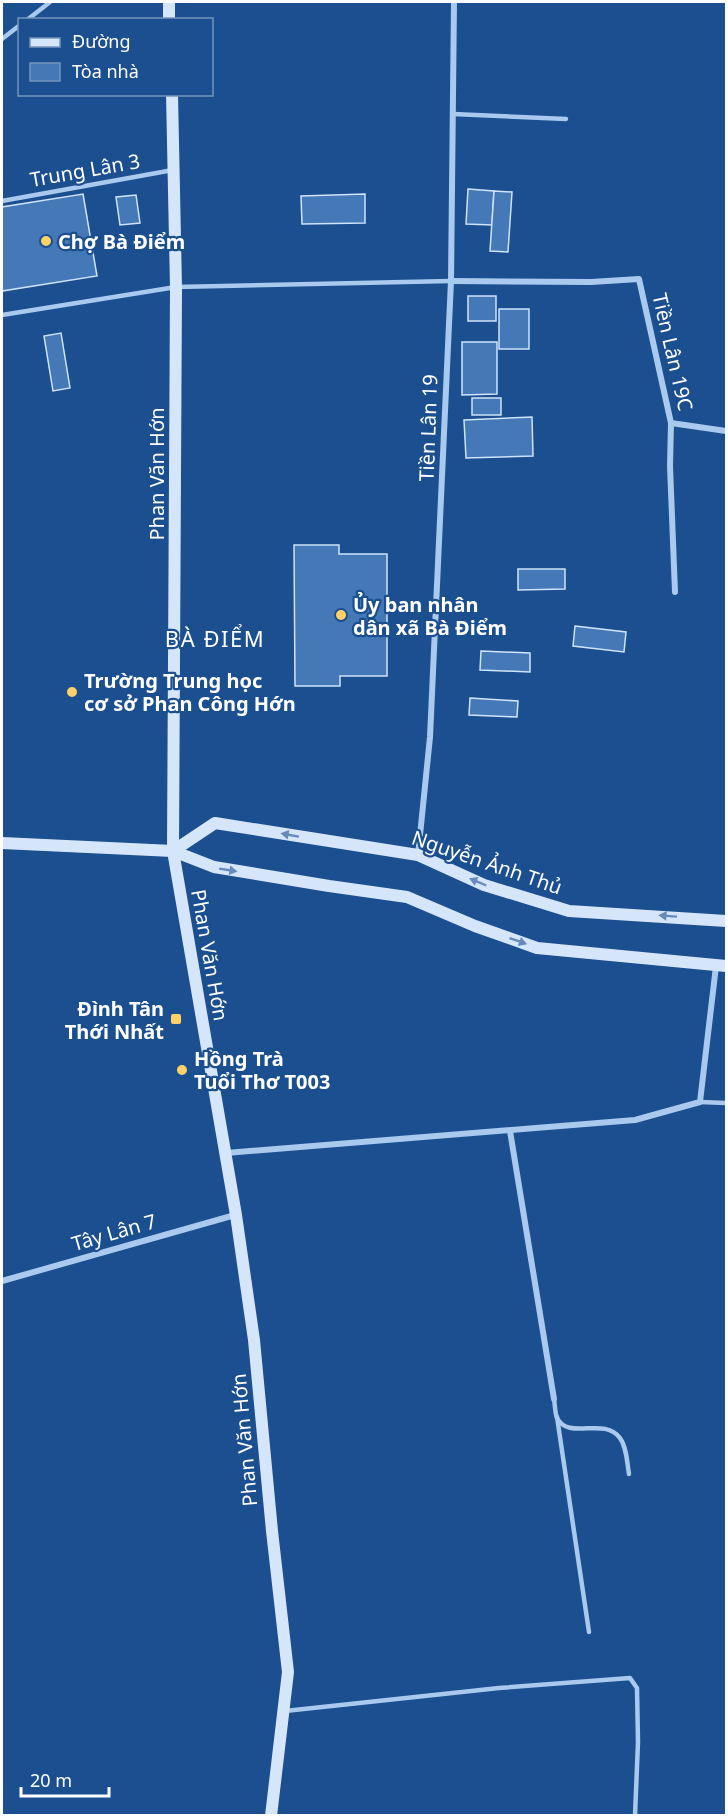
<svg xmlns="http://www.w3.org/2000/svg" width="728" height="1817" font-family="'Noto Sans',sans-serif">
<rect width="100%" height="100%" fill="#1b4f8f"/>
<!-- building -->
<g fill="#4478b7" stroke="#cfe3fa" stroke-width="1.5">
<polygon points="468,189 494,191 492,225 466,224"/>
<polygon points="494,191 512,192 508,252 490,251"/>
<polygon points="83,194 97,276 2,291 2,207"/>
<polygon points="365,194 365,223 302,224 301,196"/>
<polygon points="136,195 140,223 120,225 116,197"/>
<rect x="468" y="296" width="28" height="25"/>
<rect x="499" y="309" width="30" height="40"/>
<polygon points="61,333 70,388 53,391 44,336"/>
<polygon points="462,342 497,342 497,394 462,395"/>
<rect x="472" y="398" width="29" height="17"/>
<polygon points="532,417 533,456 466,458 464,420"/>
<polygon points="294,545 339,545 339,554 387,554 387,676 340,676 340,686 295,686"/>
<polygon points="518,569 565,569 565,589 518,590"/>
<polygon points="575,626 626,632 624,652 573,646"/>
<polygon points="481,651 530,653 530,672 480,670"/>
<polygon points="470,698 518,701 517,717 469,715"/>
</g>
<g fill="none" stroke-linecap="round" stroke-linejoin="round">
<!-- service -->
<g stroke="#a9c9ee" stroke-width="4.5">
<polyline points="27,20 50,2"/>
<polyline points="2,39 20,25"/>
<polyline points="453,114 566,119"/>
<polyline points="2,201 173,170"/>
<polyline points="2,315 176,287 451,281"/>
<polyline points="700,1102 726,1103"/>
<path d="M554 1399C555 1405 555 1413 557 1418 569 1441 604 1416 620 1438 627 1448 627 1463 629 1474"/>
<polyline points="557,1417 589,1632"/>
<polyline points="285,1711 499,1688 630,1678 637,1688 638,1742 635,1816"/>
</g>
<!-- minor -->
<g stroke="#a9c9ee" stroke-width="6">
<polyline points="451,281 591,282 639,279 671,423 726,431"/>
<polyline points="671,423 670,466 675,592"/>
<polyline points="418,855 430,737 451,281 454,2"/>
<polyline points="510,1131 554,1399"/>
<polyline points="226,1153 635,1120 700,1102 716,966"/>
<polyline points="2,1281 235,1215"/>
</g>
<!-- secondary -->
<g stroke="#d6e6fa" stroke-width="12">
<polyline points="169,2 169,20"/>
<polyline points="172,94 176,287 173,851 236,1215 254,1340 272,1531 288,1672 271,1816"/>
<polyline points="2,843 173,851 214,867 329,886 407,897 475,926 537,948 726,966"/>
<polyline points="173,851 215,823 418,855 484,885 569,911 726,921"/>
</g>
</g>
<!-- one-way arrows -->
<defs><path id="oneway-solid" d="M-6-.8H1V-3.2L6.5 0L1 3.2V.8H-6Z" transform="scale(1.5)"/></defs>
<g fill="#668bba">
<use href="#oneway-solid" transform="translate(290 835) rotate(-170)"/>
<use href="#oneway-solid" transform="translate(228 870) rotate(9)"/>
<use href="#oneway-solid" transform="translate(478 882) rotate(-157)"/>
<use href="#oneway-solid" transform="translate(668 916) rotate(-176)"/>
<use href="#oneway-solid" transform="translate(518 941) rotate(19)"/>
</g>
<!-- markers -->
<g fill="#ffd166" stroke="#1b4f8f" stroke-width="2">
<circle cx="46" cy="241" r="6"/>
<circle cx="341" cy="615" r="6"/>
<circle cx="72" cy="692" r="6"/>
<rect x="170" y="1013" width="12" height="12" rx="3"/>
<circle cx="182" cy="1070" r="6"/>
</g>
<g text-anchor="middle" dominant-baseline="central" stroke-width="4.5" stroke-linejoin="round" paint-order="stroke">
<!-- street labels -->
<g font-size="20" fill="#fff" stroke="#1b4f8f">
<text transform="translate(85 170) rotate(-10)">Trung Lân 3</text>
<text transform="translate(673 352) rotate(77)">Tiền Lân 19C</text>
<text transform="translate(428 428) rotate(-88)">Tiền Lân 19</text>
<text transform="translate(156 474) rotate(-90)">Phan Văn Hớn</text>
<text transform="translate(487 862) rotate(19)">Nguyễn Ảnh Thủ</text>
<text transform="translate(210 955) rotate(80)">Phan Văn Hớn</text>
<text transform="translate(114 1232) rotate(-16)">Tây Lân 7</text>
<text transform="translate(244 1440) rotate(-95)">Phan Văn Hớn</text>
</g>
<!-- poi labels -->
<g font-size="20" font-weight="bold" fill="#fff" stroke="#1b4f8f" text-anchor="start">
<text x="58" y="241">Chợ Bà Điểm</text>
<text x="353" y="604">Ủy ban nhân<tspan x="353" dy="23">dân xã Bà Điểm</tspan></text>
<text x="84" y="680">Trường Trung học<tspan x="84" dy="23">cơ sở Phan Công Hớn</tspan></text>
<text x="164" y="1008" text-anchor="end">Đình Tân<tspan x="164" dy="23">Thới Nhất</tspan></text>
<text x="194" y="1058">Hồng Trà<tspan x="194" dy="23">Tuổi Thơ T003</tspan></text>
</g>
<!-- quarter labels -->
<g font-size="22" letter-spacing="1.5" fill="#fff" stroke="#1b4f8f">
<text x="215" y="638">BÀ ĐIỂM</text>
</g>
</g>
<!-- border -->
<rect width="728" height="1817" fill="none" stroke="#ffffff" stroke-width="6"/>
<!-- legend -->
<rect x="18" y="18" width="195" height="78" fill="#1b4f8f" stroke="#7695bc" stroke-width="1.5"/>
<rect x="30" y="38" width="30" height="9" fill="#d6e6fa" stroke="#7695bc" stroke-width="1.5"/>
<text x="72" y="48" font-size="18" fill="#ffffff">Đường</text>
<rect x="30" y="63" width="30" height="18" fill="#4478b7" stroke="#7695bc" stroke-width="1.5"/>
<text x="72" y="78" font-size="18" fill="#ffffff">Tòa nhà</text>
<!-- scale -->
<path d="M21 1787v9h88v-9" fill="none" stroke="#ffffff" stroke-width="3"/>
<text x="30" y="1787" font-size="18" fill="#ffffff" stroke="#1b4f8f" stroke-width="4.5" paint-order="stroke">20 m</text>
</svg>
